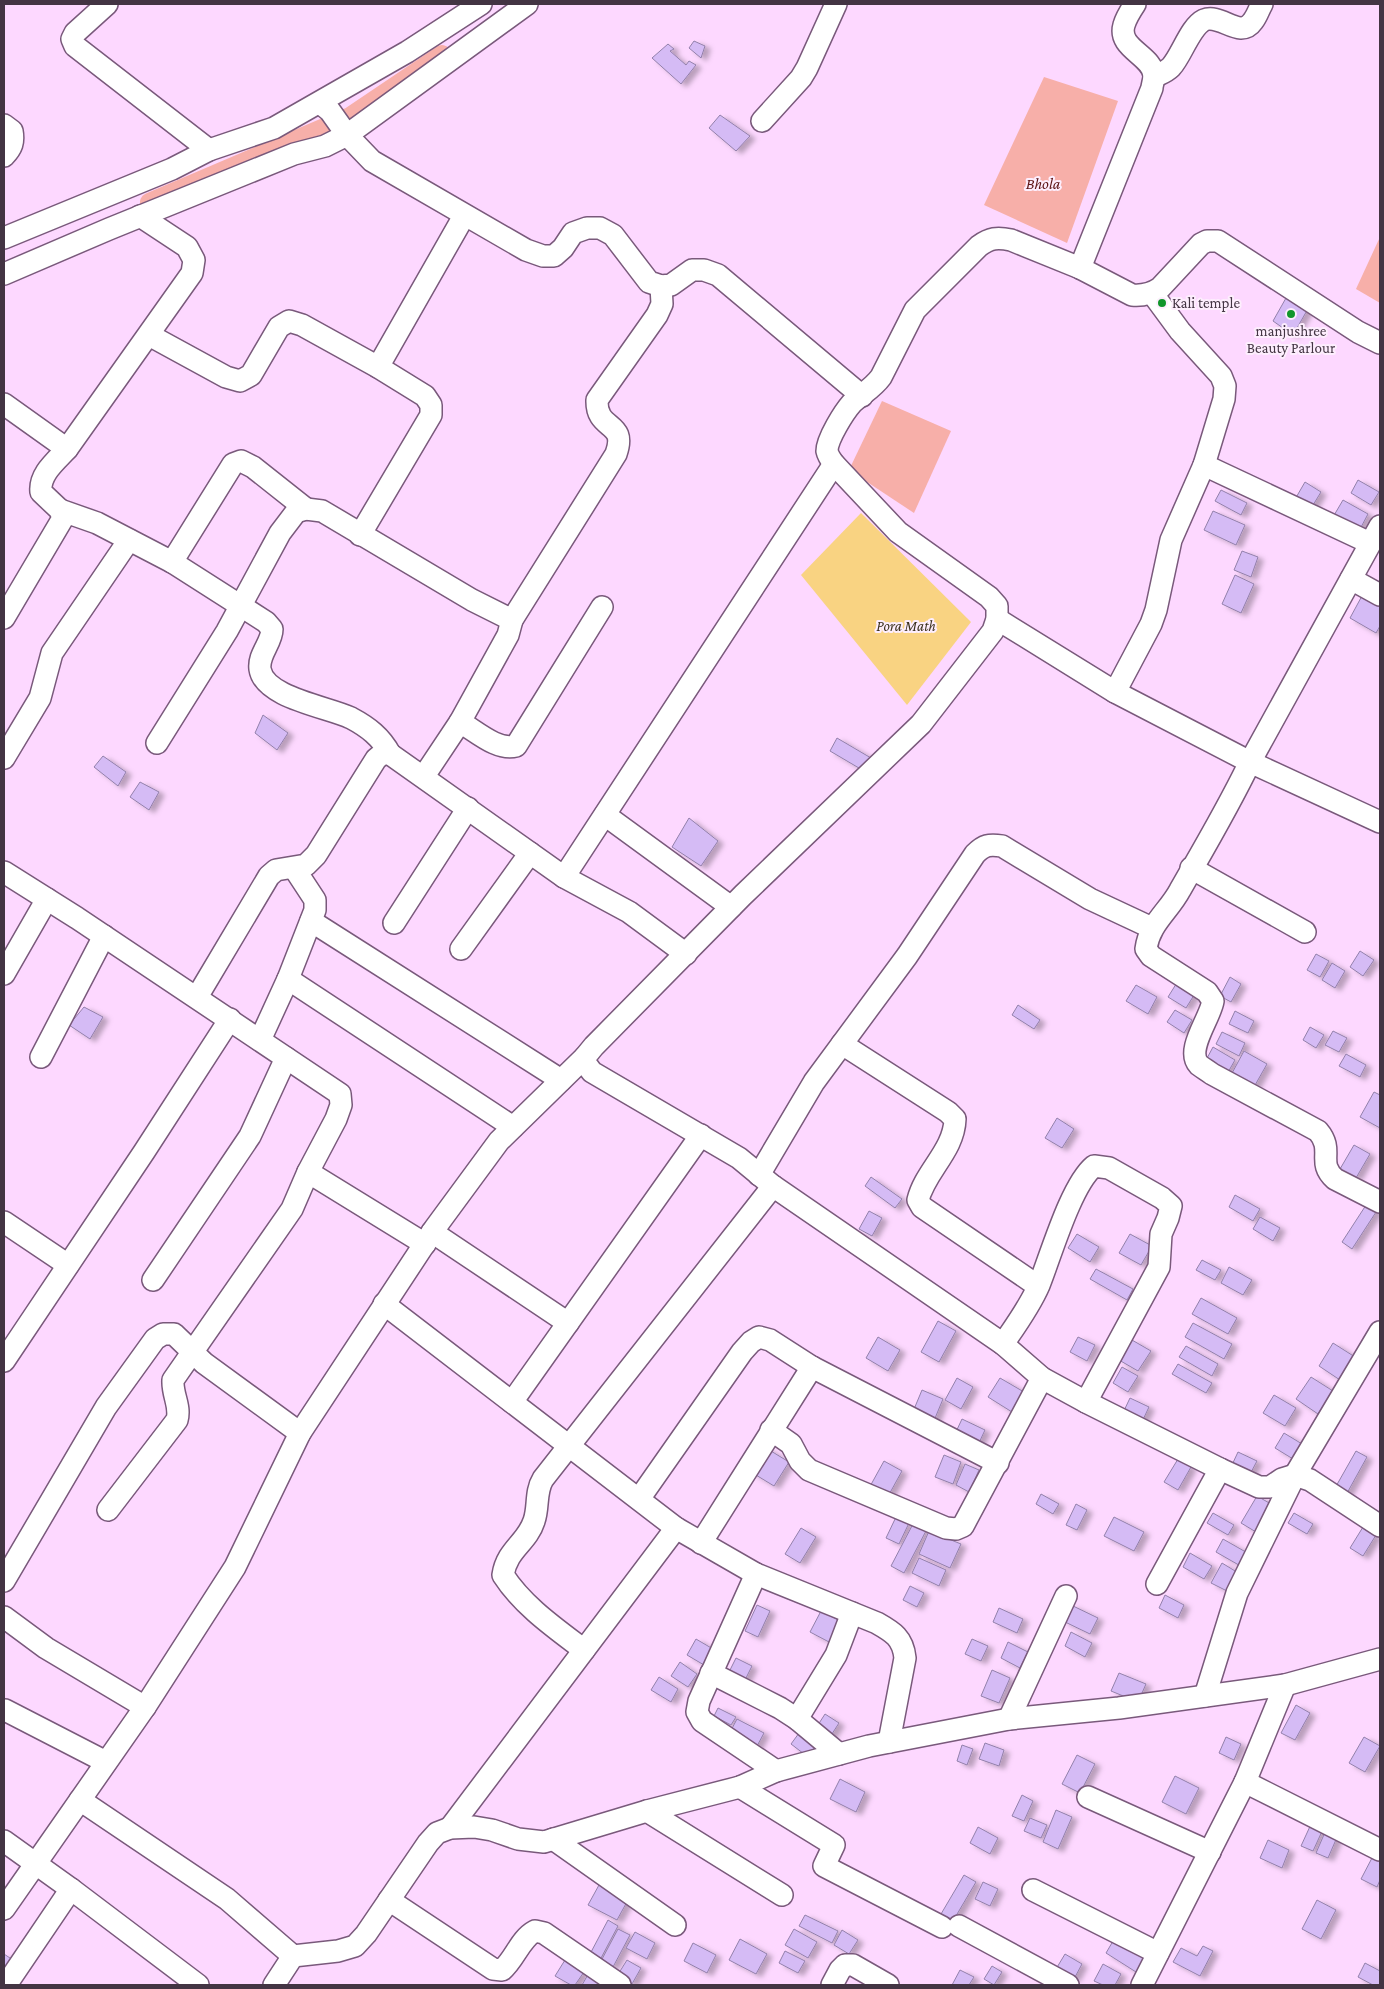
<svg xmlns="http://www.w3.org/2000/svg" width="1384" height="1989" font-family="'Crimson Pro',serif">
<defs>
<filter id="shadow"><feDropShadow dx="5.5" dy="3" stdDeviation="2.5" flood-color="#0004"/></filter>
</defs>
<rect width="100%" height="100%" fill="#fdd8ff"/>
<!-- green -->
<polygon fill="#f9d382" points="861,513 971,622 907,705 801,575"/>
<!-- water -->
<g fill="#f7afa9">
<polygon points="1044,77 1118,101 1067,243 984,205"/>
<polygon points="1380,237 1380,303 1356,289"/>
<polygon points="882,401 951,431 914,513 849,470"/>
</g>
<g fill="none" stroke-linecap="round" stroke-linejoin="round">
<!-- canal -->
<polyline stroke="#f7afa9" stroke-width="18" points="149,202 350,116 442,54"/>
</g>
<!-- building -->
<g fill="#d5bbf5" stroke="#9280aa" filter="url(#shadow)">
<polygon points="694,41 705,46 701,58 689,48"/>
<polygon points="668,44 674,49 670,51 686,65 689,61 696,65 681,84 652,58"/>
<polygon points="720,115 750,136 736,151 709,128"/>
<polygon points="1286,298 1309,307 1293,335 1273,321"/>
<polygon points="1358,480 1379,492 1371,505 1351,493"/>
<polygon points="1305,482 1321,492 1310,510 1294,501"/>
<polygon points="1221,490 1247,503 1241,515 1215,501"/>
<polygon points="1343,500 1368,514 1359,531 1333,517"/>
<polygon points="1213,511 1245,525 1236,545 1204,530"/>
<polygon points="1242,551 1258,557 1251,577 1234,570"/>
<polygon points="1235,575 1254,584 1241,613 1222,604"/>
<polygon points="1363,594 1380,604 1380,626 1376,633 1350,618"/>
<polygon points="263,715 288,733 277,750 255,733"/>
<polygon points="837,738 871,758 864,771 830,751"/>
<polygon points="103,756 126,772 118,786 94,767"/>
<polygon points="140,782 159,792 149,810 130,797"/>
<polygon points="689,818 718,841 701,866 672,847"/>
<polygon points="1360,951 1374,960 1363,976 1350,967"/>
<polygon points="1316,954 1329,961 1320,977 1307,970"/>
<polygon points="1332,963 1345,971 1335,988 1322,980"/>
<polygon points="1230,977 1241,984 1231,1002 1220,996"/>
<polygon points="1178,981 1196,992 1186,1008 1168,997"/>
<polygon points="1136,985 1157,997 1148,1014 1126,1001"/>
<polygon points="1018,1005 1040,1020 1034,1029 1012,1015"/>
<polygon points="84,1007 103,1017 90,1039 69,1025"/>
<polygon points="1175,1010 1192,1020 1184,1033 1167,1022"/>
<polygon points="1235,1011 1254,1021 1248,1033 1229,1024"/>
<polygon points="1310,1027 1324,1035 1316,1048 1303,1040"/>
<polygon points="1333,1031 1347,1038 1339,1052 1325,1045"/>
<polygon points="1222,1032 1245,1043 1239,1056 1216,1044"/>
<polygon points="1213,1047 1235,1060 1227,1074 1205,1062"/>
<polygon points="1244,1051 1267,1064 1254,1087 1231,1075"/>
<polygon points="1346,1054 1366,1065 1360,1077 1339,1066"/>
<polygon points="1374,1092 1380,1095 1380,1128 1360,1117"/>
<polygon points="1057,1118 1074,1129 1062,1148 1045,1138"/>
<polygon points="1354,1145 1370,1154 1356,1178 1340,1169"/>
<polygon points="871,1177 902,1199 895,1208 865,1186"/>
<polygon points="1235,1195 1260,1209 1253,1221 1229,1207"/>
<polygon points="1368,1202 1378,1209 1352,1249 1342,1242"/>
<polygon points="869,1211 882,1218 872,1236 859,1229"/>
<polygon points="1260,1217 1280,1228 1273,1241 1253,1229"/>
<polygon points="1077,1234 1099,1247 1090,1262 1068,1248"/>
<polygon points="1130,1234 1152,1246 1141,1265 1119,1253"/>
<polygon points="1202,1260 1221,1270 1215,1280 1196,1270"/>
<polygon points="1229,1267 1252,1280 1243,1295 1221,1283"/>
<polygon points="1096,1269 1133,1289 1127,1300 1090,1279"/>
<polygon points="1201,1298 1237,1318 1228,1334 1192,1314"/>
<polygon points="938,1321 956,1331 939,1362 921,1352"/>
<polygon points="1193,1323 1232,1344 1224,1359 1185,1337"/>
<polygon points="878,1337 900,1350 888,1371 866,1358"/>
<polygon points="1078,1337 1095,1345 1087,1361 1070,1352"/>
<polygon points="1132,1340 1151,1351 1138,1371 1119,1360"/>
<polygon points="1333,1343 1355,1357 1340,1380 1319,1366"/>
<polygon points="1186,1346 1218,1364 1212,1376 1179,1357"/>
<polygon points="1178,1364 1212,1383 1206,1393 1172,1374"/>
<polygon points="1122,1367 1138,1376 1128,1392 1113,1383"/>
<polygon points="1311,1377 1333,1391 1318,1414 1296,1399"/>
<polygon points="957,1378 973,1387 961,1409 945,1400"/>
<polygon points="1000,1378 1024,1392 1012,1412 988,1397"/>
<polygon points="922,1390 943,1399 933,1423 912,1414"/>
<polygon points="1274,1395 1296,1408 1285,1426 1263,1413"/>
<polygon points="1130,1398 1149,1407 1140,1426 1121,1417"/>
<polygon points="962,1419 985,1430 977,1447 954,1436"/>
<polygon points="1284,1433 1307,1447 1298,1462 1275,1448"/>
<polygon points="766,1448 789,1462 774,1486 751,1472"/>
<polygon points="1356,1451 1367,1457 1346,1495 1335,1488"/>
<polygon points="1238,1452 1257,1461 1249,1476 1231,1467"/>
<polygon points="944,1455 961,1462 953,1484 935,1477"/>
<polygon points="1178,1459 1191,1467 1178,1490 1164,1482"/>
<polygon points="884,1461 902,1471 886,1500 868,1490"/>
<polygon points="965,1464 979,1470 969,1492 956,1485"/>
<polygon points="1041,1494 1059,1504 1053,1514 1036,1504"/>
<polygon points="1257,1496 1271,1504 1256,1532 1241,1523"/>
<polygon points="1076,1504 1087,1510 1077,1530 1066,1525"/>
<polygon points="1213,1513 1234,1525 1228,1535 1207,1523"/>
<polygon points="1294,1513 1313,1524 1307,1534 1288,1523"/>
<polygon points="896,1517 909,1523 899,1544 886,1538"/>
<polygon points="1114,1517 1144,1532 1134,1551 1104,1536"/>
<polygon points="914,1522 927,1529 904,1573 891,1566"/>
<polygon points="1363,1527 1376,1535 1363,1556 1350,1548"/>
<polygon points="801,1528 816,1537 800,1563 785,1554"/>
<polygon points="929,1531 961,1544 950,1568 919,1554"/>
<polygon points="1223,1539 1251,1555 1244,1568 1216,1552"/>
<polygon points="1190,1553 1212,1566 1204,1579 1183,1567"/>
<polygon points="919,1558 946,1570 939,1586 912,1573"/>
<polygon points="1222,1563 1240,1574 1231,1593 1211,1583"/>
<polygon points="910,1586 924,1593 917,1607 903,1600"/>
<polygon points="1165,1595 1184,1605 1178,1618 1159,1608"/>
<polygon points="757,1605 770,1611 758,1637 745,1631"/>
<polygon points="1071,1605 1098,1618 1090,1634 1063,1621"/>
<polygon points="999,1608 1023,1619 1017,1633 993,1622"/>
<polygon points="821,1611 840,1621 829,1642 810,1632"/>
<polygon points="1071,1632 1092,1643 1085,1657 1065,1646"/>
<polygon points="696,1639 713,1649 704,1665 687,1655"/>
<polygon points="972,1639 988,1646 981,1661 965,1654"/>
<polygon points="1008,1642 1028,1652 1020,1668 1001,1658"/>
<polygon points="736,1658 752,1666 743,1684 727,1676"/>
<polygon points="680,1662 697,1674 688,1687 671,1676"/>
<polygon points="992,1670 1010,1678 999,1703 981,1696"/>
<polygon points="1119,1673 1146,1684 1138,1702 1111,1691"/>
<polygon points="659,1677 678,1689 671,1702 651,1690"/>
<polygon points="1296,1705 1310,1713 1295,1740 1281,1733"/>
<polygon points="718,1708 736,1717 731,1725 714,1716"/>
<polygon points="825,1714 839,1723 830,1737 816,1728"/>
<polygon points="737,1719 764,1733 756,1748 729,1734"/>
<polygon points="802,1729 819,1741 808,1757 791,1744"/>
<polygon points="1226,1737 1241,1744 1234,1760 1219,1753"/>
<polygon points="1364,1737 1380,1746 1365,1772 1349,1763"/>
<polygon points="985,1743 1004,1750 999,1766 979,1759"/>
<polygon points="962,1745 973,1749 967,1765 957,1761"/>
<polygon points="1077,1755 1095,1764 1080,1793 1062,1784"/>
<polygon points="1175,1776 1199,1788 1186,1814 1162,1802"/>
<polygon points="840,1779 865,1792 856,1812 830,1799"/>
<polygon points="1022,1795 1033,1801 1024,1821 1012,1816"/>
<polygon points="1056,1810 1072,1817 1058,1849 1043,1842"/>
<polygon points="1030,1818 1047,1825 1041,1838 1024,1831"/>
<polygon points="1312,1822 1324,1827 1313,1851 1301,1846"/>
<polygon points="978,1827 998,1838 990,1854 970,1843"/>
<polygon points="1326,1830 1338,1835 1328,1858 1316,1853"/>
<polygon points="1268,1840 1289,1850 1282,1868 1260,1858"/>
<polygon points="1373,1856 1380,1860 1380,1880 1377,1887 1361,1879"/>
<polygon points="964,1875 976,1882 953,1921 941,1914"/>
<polygon points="983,1882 998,1889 990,1906 975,1899"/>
<polygon points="599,1885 628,1900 617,1920 588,1905"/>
<polygon points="1317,1900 1336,1910 1321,1939 1302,1929"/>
<polygon points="805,1915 838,1931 832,1943 799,1926"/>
<polygon points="608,1920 618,1926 600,1960 590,1954"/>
<polygon points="618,1929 630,1935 613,1967 601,1961"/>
<polygon points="794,1929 817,1942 808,1958 785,1945"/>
<polygon points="842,1930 858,1940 849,1954 834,1945"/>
<polygon points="635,1932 655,1943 647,1959 626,1948"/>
<polygon points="1116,1936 1147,1955 1136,1972 1106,1953"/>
<polygon points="740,1939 767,1954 756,1974 729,1960"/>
<polygon points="693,1943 716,1955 707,1973 684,1961"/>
<polygon points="1203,1946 1213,1951 1200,1976 1173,1962 1181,1948 1197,1956"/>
<polygon points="785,1951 805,1961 798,1973 779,1963"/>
<polygon points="4,1954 16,1962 4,1979"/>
<polygon points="1065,1954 1082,1964 1074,1979 1056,1969"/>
<polygon points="565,1960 584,1972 575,1985 571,1985 555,1976"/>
<polygon points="627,1960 641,1968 632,1984 617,1976"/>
<polygon points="1365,1963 1380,1971 1380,1985 1373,1985 1358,1977"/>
<polygon points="1103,1964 1121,1974 1115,1985 1103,1985 1094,1981"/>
<polygon points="992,1966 1002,1972 994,1985 984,1979"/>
<polygon points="960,1970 974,1977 969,1985 952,1985"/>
<polygon points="590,1971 604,1985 582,1985"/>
</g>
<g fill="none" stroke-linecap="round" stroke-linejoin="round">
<!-- minor casing -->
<g stroke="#79597b" stroke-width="24">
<g id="minor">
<polyline points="107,4 75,33 72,39 75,46 209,150"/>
<path d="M1154 77C1160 74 1166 72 1171 67 1182 55 1190 27 1204 20 1221 13 1240 40 1253 21 1257 16 1259 9 1262 4"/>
<polyline points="320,103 330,111 347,135 372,161 526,250 543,256 554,256 563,248 573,233 587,228 600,228 613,235 649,282 661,286 671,285 692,270 704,270 718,275 862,396"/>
<polyline points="762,121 801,78 807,68 836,4"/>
<path d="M4 125 12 131C14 142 12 148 4 156"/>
<polyline points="4,238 172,169 209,150 274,128 407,52 481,4"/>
<path d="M1080 268 1152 88C1152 85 1154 80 1154 76 1153 55 1117 49 1124 25 1126 18 1131 10 1135 4"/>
<polyline points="4,274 109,229 294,154 325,146 347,135 527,4"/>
<polyline points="149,335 226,377 240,381 251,375 279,327 289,321 302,325 378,367 425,396 431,405 431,415 360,535"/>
<path d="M1380 343 1358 332 1218 241H1207L1201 244 1160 288C1151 294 1143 296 1132 295L1080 268 1011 240C997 237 990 238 979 246L915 310 881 377C873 388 862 394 852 403 844 412 827 439 827 451 828 456 831 460 834 464L898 532 989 597 997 606V619L993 631 921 724 743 895 594 1046 585 1057 586 1064 592 1072 739 1158 773 1186 1003 1344 1042 1378 1086 1402 1220 1469 1259 1487H1270L1282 1479 1295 1475 1310 1480 1380 1526"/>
<polyline points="378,367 464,216"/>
<polyline points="4,404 67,449"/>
<polyline points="1204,465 1370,543"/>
<path d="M60 510 97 523 172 562 266 622 272 629C272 643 258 654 260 669 264 698 329 707 351 718 368 727 381 737 390 754"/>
<path d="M1380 526 1250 762C1229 806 1204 848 1180 890 1169 911 1149 924 1146 949L1151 956 1207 992 1213 1001C1210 1019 1185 1050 1199 1065 1203 1068 1208 1071 1212 1074L1318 1131C1335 1151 1316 1162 1335 1179L1380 1202"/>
<polyline points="172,562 233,464 241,461 253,467 306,509"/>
<polyline points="1351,579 1380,595"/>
<path d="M4 618 63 518 60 510 41 492C39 474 56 461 67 449L192 273 194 260 187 247 140 216"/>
<polyline points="997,619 1115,692 1250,762 1380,822"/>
<polyline points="1115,692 1151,624 1156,610 1171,540 1204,465 1224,399 1225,386 1221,376 1180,331 1152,293"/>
<path d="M460 722C476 731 497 751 516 746L602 607"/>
<polyline points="157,743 227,631 280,533 296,512 306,509 322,511 472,600 512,620"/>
<polyline points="4,758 40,698 52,653 129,540"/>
<path d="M424 776 460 722 508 635 512 620 616 454C628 420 596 432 597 400L657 315 662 304 661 286"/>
<polyline points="605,815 731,907"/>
<polyline points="1191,868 1305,932"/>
<path d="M4 872 77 918 340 1094 341 1105 336 1119 308 1172 292 1209 173 1380C172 1395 181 1406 177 1420L108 1510"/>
<polyline points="564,877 834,464"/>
<polyline points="311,921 561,1080"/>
<polyline points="394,923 468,808"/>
<polyline points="461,949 530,853"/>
<polyline points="4,974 47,899"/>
<polyline points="288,979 513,1127"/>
<polyline points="197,997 269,876 276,870 306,865 316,855 376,759 382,754 390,754 564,877 629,912 686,954"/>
<polyline points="260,1040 288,979 315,910 315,900 294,868"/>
<path d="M842 1044 948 1112 955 1119C954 1151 925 1171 918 1200L922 1207 1038 1286"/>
<polyline points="41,1057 104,936"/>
<polyline points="308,1172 425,1244"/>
<path d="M759 1175 814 1082 907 956 975 854C984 845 989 844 1002 846L1090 899 1152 928"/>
<polyline points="4,1222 68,1265"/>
<polyline points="432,1232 568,1323"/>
<polyline points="153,1280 250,1136 286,1058"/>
<path d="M384 1304 676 1528 756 1574 877 1623C893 1632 903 1638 905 1658L889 1742"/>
<path d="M1003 1344C1016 1325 1030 1306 1039 1285 1051 1255 1071 1185 1094 1166L1109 1168 1162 1198 1171 1206 1168 1218 1161 1234 1159 1267 1086 1402"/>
<polyline points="4,1361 144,1152 230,1019"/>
<polyline points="512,1402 701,1135"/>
<polyline points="771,1430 791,1444 800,1461 809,1470 946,1528 956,1529 963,1526 1042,1378"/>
<polyline points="639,1499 742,1352 751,1342 759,1337 770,1340 812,1367 998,1463"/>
<polyline points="701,1543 812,1367"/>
<polyline points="756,1574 699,1701 697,1712 702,1721 776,1771"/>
<polyline points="4,1581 106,1407 155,1339 163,1334 174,1334 204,1363 300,1433"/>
<polyline points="1157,1584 1220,1469"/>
<polyline points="4,1617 46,1648 145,1707"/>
<path d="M584 1650C555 1628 523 1606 503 1575 507 1549 527 1543 534 1521 539 1507 535 1492 543 1479L773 1186"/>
<polyline points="711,1673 780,1708 797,1719 839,1754"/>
<polyline points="1205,1696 1237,1593 1295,1475 1380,1332"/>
<polyline points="5,1710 106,1762"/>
<polyline points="797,1719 836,1655 852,1613"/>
<polyline points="1009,1719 1066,1596"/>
<polyline points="1245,1782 1380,1850"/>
<polyline points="740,1787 834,1845 824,1866 942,1927"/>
<polyline points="1088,1797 1210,1852"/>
<polyline points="80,1800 227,1899 293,1956"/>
<polyline points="647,1811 782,1895"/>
<polyline points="450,1828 676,1528"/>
<polyline points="553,1839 675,1925"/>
<polyline points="4,1841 71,1889 198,1985"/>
<polyline points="1033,1890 1158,1953"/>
<path d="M389 1900 493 1969 502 1970C515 1959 520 1939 535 1931L544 1933 620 1985"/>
<polyline points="4,1909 145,1707 235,1567 300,1433 435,1228 499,1141 585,1057"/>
<polyline points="959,1926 1068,1985"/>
<polyline points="6,1985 71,1889"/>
<polyline points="274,1985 293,1956 338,1951 355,1946 366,1934 428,1843 437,1833 450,1828 474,1827 492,1830 518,1839 544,1842 647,1811 740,1787 776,1771 869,1746 1009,1719 1119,1708 1285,1685 1380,1659"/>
<polyline points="832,1985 840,1970 845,1965 853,1965 888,1985"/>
<polyline points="1142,1985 1245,1782 1285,1685"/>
</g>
</g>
<!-- minor -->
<use href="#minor" stroke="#fff" stroke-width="21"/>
</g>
<!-- markers -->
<g fill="#11962b" stroke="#fdeefd" stroke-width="2">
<circle cx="1162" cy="303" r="5"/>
<circle cx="1291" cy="314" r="5"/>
</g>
<g text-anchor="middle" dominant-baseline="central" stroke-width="4" stroke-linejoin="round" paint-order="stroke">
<!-- poi labels -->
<g font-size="15" fill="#433443" stroke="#fdeefd" text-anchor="start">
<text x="1172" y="303">Kali temple</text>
<text x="1291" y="331" text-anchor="middle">manjushree<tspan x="1291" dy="17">Beauty Parlour</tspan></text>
</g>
<!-- park labels -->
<g font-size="15" font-style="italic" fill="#3b311e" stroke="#fdeefd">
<text x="906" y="626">Pora Math</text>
</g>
<!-- water labels -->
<g font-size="16" font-style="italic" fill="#5d1516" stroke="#fdeefd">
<text x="1043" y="183">Bhola</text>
</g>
</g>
<!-- border -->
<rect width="1384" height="1989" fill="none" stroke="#433443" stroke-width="10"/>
</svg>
